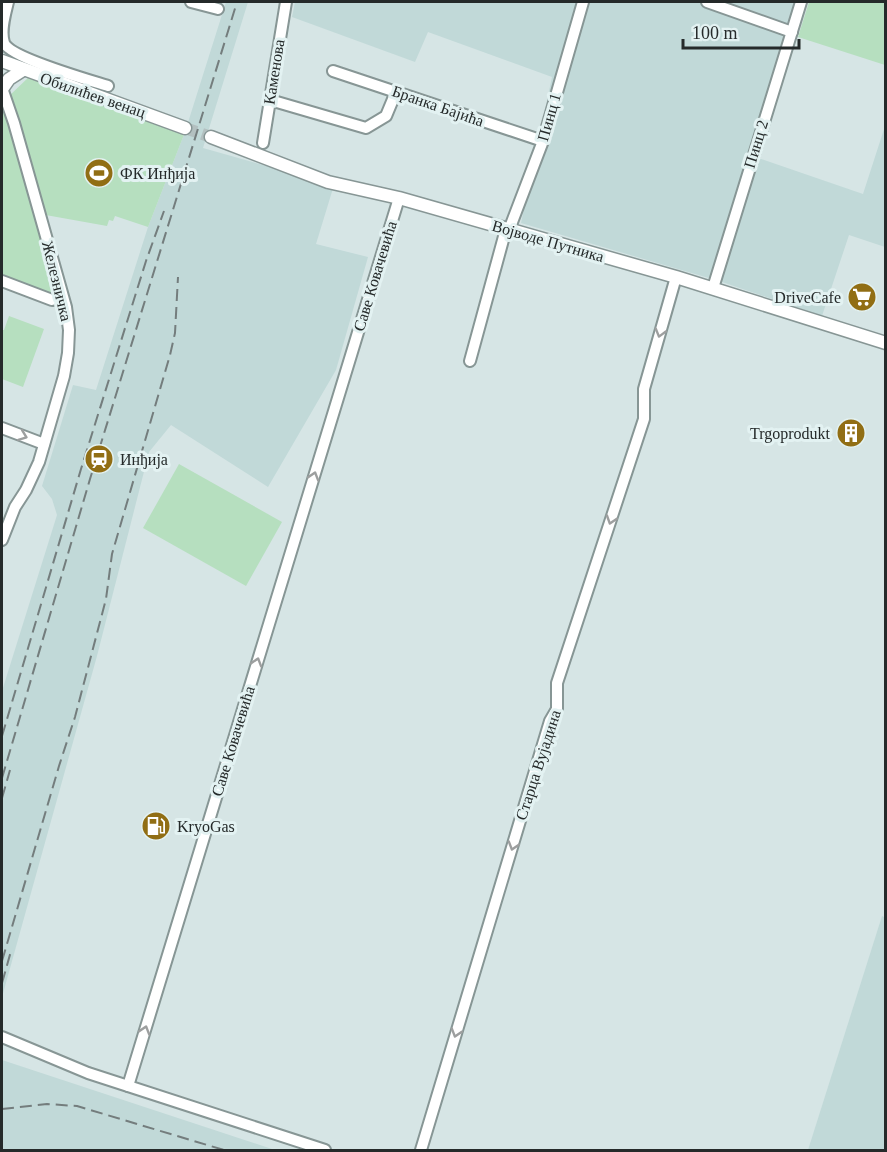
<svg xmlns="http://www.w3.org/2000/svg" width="887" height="1152" font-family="Georgia,serif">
<rect width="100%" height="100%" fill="#d6e5e5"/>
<!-- built -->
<g fill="#c1d9d8">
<polygon points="226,2 248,2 203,148 334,185 316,244 368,257 336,370 268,487 171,425 149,452 97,656 2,997 2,691 57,515 52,499 42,486 73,385 96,390 148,227 185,132"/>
<polygon points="295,2 806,2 758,158 863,194 885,126 885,247 849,235 822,316 719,281 521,223 552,77 428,32 415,62 292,17"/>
<polygon points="882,916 886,918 885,1150 808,1150"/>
<polygon points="2,1060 275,1150 2,1150"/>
</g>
<!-- green -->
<g fill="#b6dfbf">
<polygon points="809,2 885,2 885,65 798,37"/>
<polygon points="30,76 185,132 148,227 115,216 113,221 109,220 107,226 40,214 8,97"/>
<polygon points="2,98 57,297 2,275"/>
<polygon points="9,316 44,329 23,387 2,379 2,330 4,330"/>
<polygon points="179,464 282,522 246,586 143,528"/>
</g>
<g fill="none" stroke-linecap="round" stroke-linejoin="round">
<!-- major-tunnel -->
<polyline stroke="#b3c0c0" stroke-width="12" stroke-dasharray="12 6" stroke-linecap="butt" points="185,128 211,137"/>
<!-- minor casing -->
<g stroke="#879695" stroke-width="14">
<g id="minor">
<path d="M8 2C5 14 0 31 4 43 11 58 89 80 108 86"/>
<polyline points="191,2 218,9"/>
<polyline points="707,2 792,32"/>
<polyline points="333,71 543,141"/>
<polyline points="2,88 14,123 66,307 69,330 68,353 64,376 39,462 26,490 15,507 2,540"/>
<polyline points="270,100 366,128 386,116 396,92"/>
<polyline points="263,143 286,2"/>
<polyline points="509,230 543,141 583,2"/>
<polyline points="2,281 52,300"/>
<polyline points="713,288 801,2"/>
<polyline points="470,361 506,229"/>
<polyline points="2,428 44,444"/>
<polyline points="2,1037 88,1073 325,1150"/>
<polyline points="128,1086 399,198"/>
<polyline points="421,1150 550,721 557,709 557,683 644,419 644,389 676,277"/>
</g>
</g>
<!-- major casing -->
<g stroke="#879695" stroke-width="15">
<g id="major">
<polyline points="2,61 185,128"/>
<polyline points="2,89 9,79 23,70"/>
<polyline points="211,137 328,182 399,198 676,277 886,343"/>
</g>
</g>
<!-- minor -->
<use href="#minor" stroke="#fff" stroke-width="10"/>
<!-- major -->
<use href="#major" stroke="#fff" stroke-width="12"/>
<!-- rail -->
<g stroke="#747d7d" stroke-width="2" stroke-dasharray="12 6" stroke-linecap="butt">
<polyline points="2,736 81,469 146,261 164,211"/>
<polyline points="2,778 90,479 237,2"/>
<polyline points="2,798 10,770"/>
<polyline points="2,961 59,766 75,717 106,599 112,554 170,355 175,333 178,277"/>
<polyline points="2,983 11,951"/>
<polyline points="2,1109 47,1104 77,1106 224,1150"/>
</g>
</g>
<!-- one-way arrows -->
<defs><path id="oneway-chevron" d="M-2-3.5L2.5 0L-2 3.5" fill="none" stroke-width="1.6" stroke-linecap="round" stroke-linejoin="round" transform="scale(1.5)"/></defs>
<g stroke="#9d9f9f">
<use href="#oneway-chevron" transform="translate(660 333) rotate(106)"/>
<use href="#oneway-chevron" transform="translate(23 436) rotate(21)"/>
<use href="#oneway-chevron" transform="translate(314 476) rotate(-73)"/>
<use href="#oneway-chevron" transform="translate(611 520) rotate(108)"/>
<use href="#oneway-chevron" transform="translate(257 662) rotate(-73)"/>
<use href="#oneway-chevron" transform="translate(513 846) rotate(107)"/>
<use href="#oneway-chevron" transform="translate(145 1030) rotate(-73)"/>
<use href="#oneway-chevron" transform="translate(456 1033) rotate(107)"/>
</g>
<!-- icons -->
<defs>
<g id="stadium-disc" transform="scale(1.5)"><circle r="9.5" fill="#916e14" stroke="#e3f2f2"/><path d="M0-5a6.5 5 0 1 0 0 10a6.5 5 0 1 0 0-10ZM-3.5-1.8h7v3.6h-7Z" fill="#fff"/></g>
<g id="supermarket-disc" transform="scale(1.5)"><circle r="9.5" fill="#916e14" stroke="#e3f2f2"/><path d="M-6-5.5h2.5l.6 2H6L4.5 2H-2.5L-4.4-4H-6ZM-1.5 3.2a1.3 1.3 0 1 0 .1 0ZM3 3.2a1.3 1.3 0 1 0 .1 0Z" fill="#fff"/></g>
<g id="building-disc" transform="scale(1.5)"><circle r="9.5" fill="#916e14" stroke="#e3f2f2"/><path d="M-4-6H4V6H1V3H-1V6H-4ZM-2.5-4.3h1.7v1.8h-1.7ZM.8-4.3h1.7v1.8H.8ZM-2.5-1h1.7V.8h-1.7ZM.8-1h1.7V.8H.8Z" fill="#fff"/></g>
<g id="station-disc" transform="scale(1.5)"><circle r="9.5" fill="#916e14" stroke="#e3f2f2"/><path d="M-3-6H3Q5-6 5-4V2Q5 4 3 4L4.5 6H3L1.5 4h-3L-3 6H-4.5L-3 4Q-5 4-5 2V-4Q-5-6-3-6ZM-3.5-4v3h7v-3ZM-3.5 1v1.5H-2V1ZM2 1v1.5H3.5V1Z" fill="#fff"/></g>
<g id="fuel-disc" transform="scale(1.5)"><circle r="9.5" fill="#916e14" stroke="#e3f2f2"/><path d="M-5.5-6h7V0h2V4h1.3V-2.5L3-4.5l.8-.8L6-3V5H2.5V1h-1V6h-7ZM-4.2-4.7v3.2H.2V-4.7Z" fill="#fff"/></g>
</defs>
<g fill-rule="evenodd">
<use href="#stadium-disc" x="99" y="173"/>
<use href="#supermarket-disc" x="862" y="297"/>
<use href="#building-disc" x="851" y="433"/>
<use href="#station-disc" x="99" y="459"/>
<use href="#fuel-disc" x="156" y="826"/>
</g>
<g text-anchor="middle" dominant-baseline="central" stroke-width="6" stroke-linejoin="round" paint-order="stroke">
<!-- street labels -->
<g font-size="16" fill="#252a2a" stroke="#e3f2f2">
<text transform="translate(274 72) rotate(-81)">Каменова</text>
<text transform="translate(93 95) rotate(19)">Обилићев венац</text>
<text transform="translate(438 106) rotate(19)">Бранка Бајића</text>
<text transform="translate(549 117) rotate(-74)">Пинц 1</text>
<text transform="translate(756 144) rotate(-73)">Пинц 2</text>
<text transform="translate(548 241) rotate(16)">Војводе Путника</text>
<text transform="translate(375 276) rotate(-73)">Саве Ковачевића</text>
<text transform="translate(57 281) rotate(76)">Железничка</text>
<text transform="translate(233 741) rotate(-73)">Саве Ковачевића</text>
<text transform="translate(538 765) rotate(-72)">Старца Вујадина</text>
</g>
<!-- poi labels -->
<g font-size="16" fill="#252a2a" stroke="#e3f2f2" text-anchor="start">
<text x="120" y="173">ФК Инђија</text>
<text x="841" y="297" text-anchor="end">DriveCafe</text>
<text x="830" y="433" text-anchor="end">Trgoprodukt</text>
<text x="120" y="459">Инђија</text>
<text x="177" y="826">KryoGas</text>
</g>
</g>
<!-- border -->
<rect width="887" height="1152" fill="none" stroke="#252a2a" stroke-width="6"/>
<!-- scale -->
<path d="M683 39v9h116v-9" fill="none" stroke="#252a2a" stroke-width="3"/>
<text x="692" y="39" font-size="18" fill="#252a2a" stroke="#e3f2f2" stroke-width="4.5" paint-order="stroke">100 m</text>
</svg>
